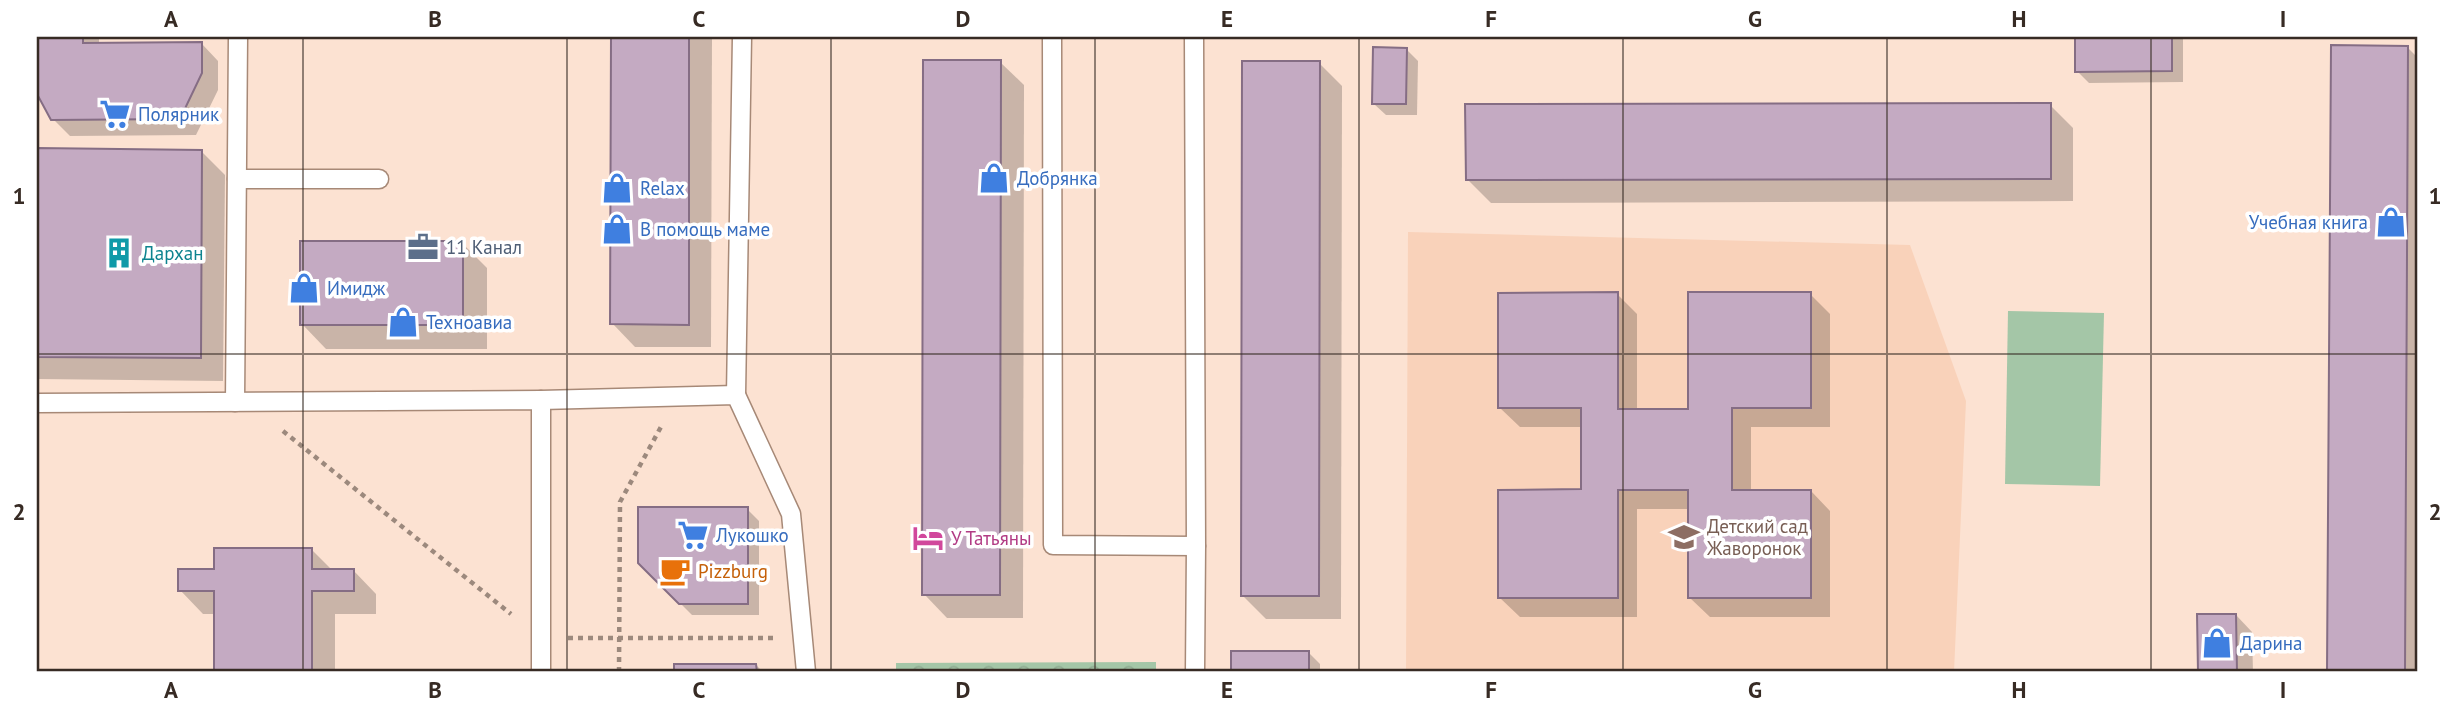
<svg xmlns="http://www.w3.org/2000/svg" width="2454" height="709" font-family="'PT Sans',sans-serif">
<defs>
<pattern id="park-crowns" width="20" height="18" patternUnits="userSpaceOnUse" patternTransform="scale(1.75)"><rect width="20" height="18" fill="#a4c6a7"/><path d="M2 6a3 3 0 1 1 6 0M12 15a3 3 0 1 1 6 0" fill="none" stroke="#8eaa90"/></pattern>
</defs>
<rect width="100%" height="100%" fill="#fce2d2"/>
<!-- built -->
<polygon fill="#f9d2ba" points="1408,232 1910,245 1966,401 1954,672 1406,672"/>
<!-- park -->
<polygon fill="url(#park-crowns)" points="1156,662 1156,672 896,672 896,663"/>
<!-- pitch -->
<polygon fill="#a4c6a7" points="2008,311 2104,313 2100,486 2005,484"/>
<!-- shadow -->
<g fill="#0003">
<polygon points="37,37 99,37 99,45 202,44 218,61 218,90 196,135 70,136 53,119 37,91"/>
<polygon points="613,37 712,37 711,347 635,347 612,323"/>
<polygon points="2077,37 2183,37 2183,82 2089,83 2077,71"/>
<polygon points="2333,47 2407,47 2417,57 2417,672 2329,672"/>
<polygon points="1406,49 1418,61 1417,115 1386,115 1374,104"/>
<polygon points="1000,62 1024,85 1023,618 947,618 924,594"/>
<polygon points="1319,63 1342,86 1341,619 1266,619 1243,596"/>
<polygon points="2050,105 2073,128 2073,201 1491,203 1467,179"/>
<polygon points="37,150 202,152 225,175 223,381 37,379"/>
<polygon points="462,243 487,268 487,349 326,349 302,324"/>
<polygon points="1617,294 1637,314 1637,411 1690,411 1810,294 1830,314 1830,427 1751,427 1751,491 1811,491 1830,511 1830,617 1710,617 1690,598 1690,509 1637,509 1637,617 1520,617 1500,598 1583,491 1583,427 1520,427 1500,408"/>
<polygon points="747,509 759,521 759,615 692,615 640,563"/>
<polygon points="311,549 332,570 353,570 376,594 376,614 335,614 335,672 216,672 216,614 203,614 180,590 216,570"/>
<polygon points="2199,615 2236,615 2252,632 2253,672 2200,672"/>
<polygon points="1233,652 1308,652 1320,664 1320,672 1233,672"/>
<polygon points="676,665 756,665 763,672 676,672"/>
</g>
<!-- building -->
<g fill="#c4aac2" stroke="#856d84" stroke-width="2">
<polygon points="37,37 83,37 83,43 202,42 202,73 180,119 51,120 37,94"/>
<polygon points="611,37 689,37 689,325 610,324"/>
<polygon points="2075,37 2172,37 2172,71 2075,72"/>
<polygon points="2331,45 2408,46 2405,672 2327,672"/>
<polygon points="1373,47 1407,48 1406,104 1372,104"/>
<polygon points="923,60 1001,60 1000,595 922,595"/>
<polygon points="1242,61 1320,61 1319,596 1241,596"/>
<polygon points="2051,103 2051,179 1466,180 1465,104"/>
<polygon points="37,148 202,150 201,358 37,357"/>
<rect x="300" y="241" width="163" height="84"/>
<polygon points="1618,292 1618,409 1688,409 1688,292 1811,292 1811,408 1732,408 1732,490 1811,490 1811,598 1688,598 1688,490 1618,490 1618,598 1498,598 1498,490 1581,489 1581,408 1498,408 1498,293"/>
<polygon points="638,507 748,507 748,604 679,604 638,563"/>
<polygon points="214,548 312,548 312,569 354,569 354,591 312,591 312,672 214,672 214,591 178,591 178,569 214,569"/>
<polygon points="2197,614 2236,614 2237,672 2198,672"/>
<rect x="1231" y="651" width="78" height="21"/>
<polygon points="674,664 756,664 757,672 674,672"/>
</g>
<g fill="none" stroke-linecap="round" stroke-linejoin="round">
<!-- service casing -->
<g stroke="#a78977" stroke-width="21">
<g id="service">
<polyline points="1052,37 1053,545 1196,546 1194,37"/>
<polyline points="237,179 379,179"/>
<polyline points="736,395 742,37"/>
<polyline points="541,400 736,395 791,514 806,672"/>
<polyline points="235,402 238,37"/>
<polyline points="37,403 541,400 541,671"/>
<polyline points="1195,672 1196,546"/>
</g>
</g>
<!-- path -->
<g stroke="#9c897d" stroke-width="4.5" stroke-dasharray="5 5" stroke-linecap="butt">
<polyline points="283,431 511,614"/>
<polyline points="568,638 776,638"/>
<polyline points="619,672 620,502 662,425"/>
</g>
<!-- service -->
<use href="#service" stroke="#fff" stroke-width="18"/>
</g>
<!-- grid -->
<path fill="none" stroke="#372b24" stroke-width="2" stroke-opacity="0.55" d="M303 37V672M567 37V672M831 37V672M1095 37V672M1359 37V672M1623 37V672M1887 37V672M2151 37V672M37 354H2417"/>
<!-- icons -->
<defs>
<g id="supermarket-bare" transform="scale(2.415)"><path d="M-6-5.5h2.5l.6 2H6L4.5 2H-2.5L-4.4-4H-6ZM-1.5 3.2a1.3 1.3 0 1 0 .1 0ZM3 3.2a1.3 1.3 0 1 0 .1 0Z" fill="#3f7fe0" stroke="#fff" stroke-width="2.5" paint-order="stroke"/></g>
<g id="shop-bare" transform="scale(2.415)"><path d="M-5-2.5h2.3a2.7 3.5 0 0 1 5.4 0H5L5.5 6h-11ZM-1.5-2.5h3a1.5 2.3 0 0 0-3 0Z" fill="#3f7fe0" stroke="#fff" stroke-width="2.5" paint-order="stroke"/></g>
<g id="office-bare" transform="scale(2.415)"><path d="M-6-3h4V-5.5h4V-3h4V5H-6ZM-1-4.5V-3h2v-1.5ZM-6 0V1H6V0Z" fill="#5c6f8a" stroke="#fff" stroke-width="2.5" paint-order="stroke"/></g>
<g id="building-bare" transform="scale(2.415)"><path d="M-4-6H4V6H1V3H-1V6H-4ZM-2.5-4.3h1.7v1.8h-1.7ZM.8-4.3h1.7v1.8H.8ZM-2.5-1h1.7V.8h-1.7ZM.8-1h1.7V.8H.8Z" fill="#0f9aa8" stroke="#fff" stroke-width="2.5" paint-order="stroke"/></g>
<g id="school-bare" transform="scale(2.415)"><path d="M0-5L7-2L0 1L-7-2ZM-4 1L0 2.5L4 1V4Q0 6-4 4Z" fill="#8d6e63" stroke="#fff" stroke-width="2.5" paint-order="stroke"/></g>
<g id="hotel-bare" transform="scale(2.415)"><path d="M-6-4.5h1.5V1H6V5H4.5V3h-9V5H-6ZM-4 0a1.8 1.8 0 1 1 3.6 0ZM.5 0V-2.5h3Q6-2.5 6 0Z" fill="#d1479c" stroke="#fff" stroke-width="2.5" paint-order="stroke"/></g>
<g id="cafe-bare" transform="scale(2.415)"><path d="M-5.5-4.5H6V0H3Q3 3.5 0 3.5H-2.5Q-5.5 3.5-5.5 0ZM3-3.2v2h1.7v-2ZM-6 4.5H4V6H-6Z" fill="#e8710a" stroke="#fff" stroke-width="2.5" paint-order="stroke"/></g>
</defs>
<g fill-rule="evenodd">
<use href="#supermarket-bare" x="115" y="114"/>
<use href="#shop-bare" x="994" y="178"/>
<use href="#shop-bare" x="617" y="188"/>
<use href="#shop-bare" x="2391" y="222"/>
<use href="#shop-bare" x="617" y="229"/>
<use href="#office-bare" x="423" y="247"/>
<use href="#building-bare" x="119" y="253"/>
<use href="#shop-bare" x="304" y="288"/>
<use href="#shop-bare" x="403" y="322"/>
<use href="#supermarket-bare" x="693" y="535"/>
<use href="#school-bare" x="1684" y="537"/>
<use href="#hotel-bare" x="928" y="538"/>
<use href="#cafe-bare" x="675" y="571"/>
<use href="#shop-bare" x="2217" y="643"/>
</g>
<g text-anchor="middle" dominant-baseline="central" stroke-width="7" stroke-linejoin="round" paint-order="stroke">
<!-- shop labels -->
<g font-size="19" fill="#366cbe" stroke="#fff" text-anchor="start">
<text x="138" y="114">Полярник</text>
<text x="1017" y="178">Добрянка</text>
<text x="640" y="188">Relax</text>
<text x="2368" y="222" text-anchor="end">Учебная книга</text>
<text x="640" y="229">В помощь маме</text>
<text x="327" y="288">Имидж</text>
<text x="426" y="322">Техноавиа</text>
<text x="716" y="535">Лукошко</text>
<text x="2240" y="643">Дарина</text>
</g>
<!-- service labels -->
<g font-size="19" fill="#4e5e75" stroke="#fff" text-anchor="start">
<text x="446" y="247">11 Канал</text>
</g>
<!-- culture labels -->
<g font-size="19" fill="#0d838f" stroke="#fff" text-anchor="start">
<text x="142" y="253">Дархан</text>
</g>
<!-- education labels -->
<g font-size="19" fill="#785e54" stroke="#fff" text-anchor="start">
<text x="1707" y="526">Детский сад<tspan x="1707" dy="22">Жаворонок</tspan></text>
</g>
<!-- hotel labels -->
<g font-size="19" fill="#b23c85" stroke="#fff" text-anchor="start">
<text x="951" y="538">У Татьяны</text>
</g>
<!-- food labels -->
<g font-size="19" fill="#c56008" stroke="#fff" text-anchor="start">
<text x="698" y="571">Pizzburg</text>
</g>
</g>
<!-- border -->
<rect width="2454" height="709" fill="none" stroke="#ffffff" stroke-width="77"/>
<rect x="38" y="38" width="2378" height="632" fill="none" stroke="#372b24" stroke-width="2.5"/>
<g font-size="23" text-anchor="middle" font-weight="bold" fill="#372b24">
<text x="171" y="27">A</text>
<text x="435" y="27">B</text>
<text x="699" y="27">C</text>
<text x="963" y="27">D</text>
<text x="1227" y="27">E</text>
<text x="1491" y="27">F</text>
<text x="1755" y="27">G</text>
<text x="2019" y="27">H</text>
<text x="2283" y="27">I</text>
<text x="19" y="204">1</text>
<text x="2435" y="204">1</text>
<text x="19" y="520">2</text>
<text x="2435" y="520">2</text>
<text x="171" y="698">A</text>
<text x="435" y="698">B</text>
<text x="699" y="698">C</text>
<text x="963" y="698">D</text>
<text x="1227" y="698">E</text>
<text x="1491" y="698">F</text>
<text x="1755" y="698">G</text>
<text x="2019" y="698">H</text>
<text x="2283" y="698">I</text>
</g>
</svg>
